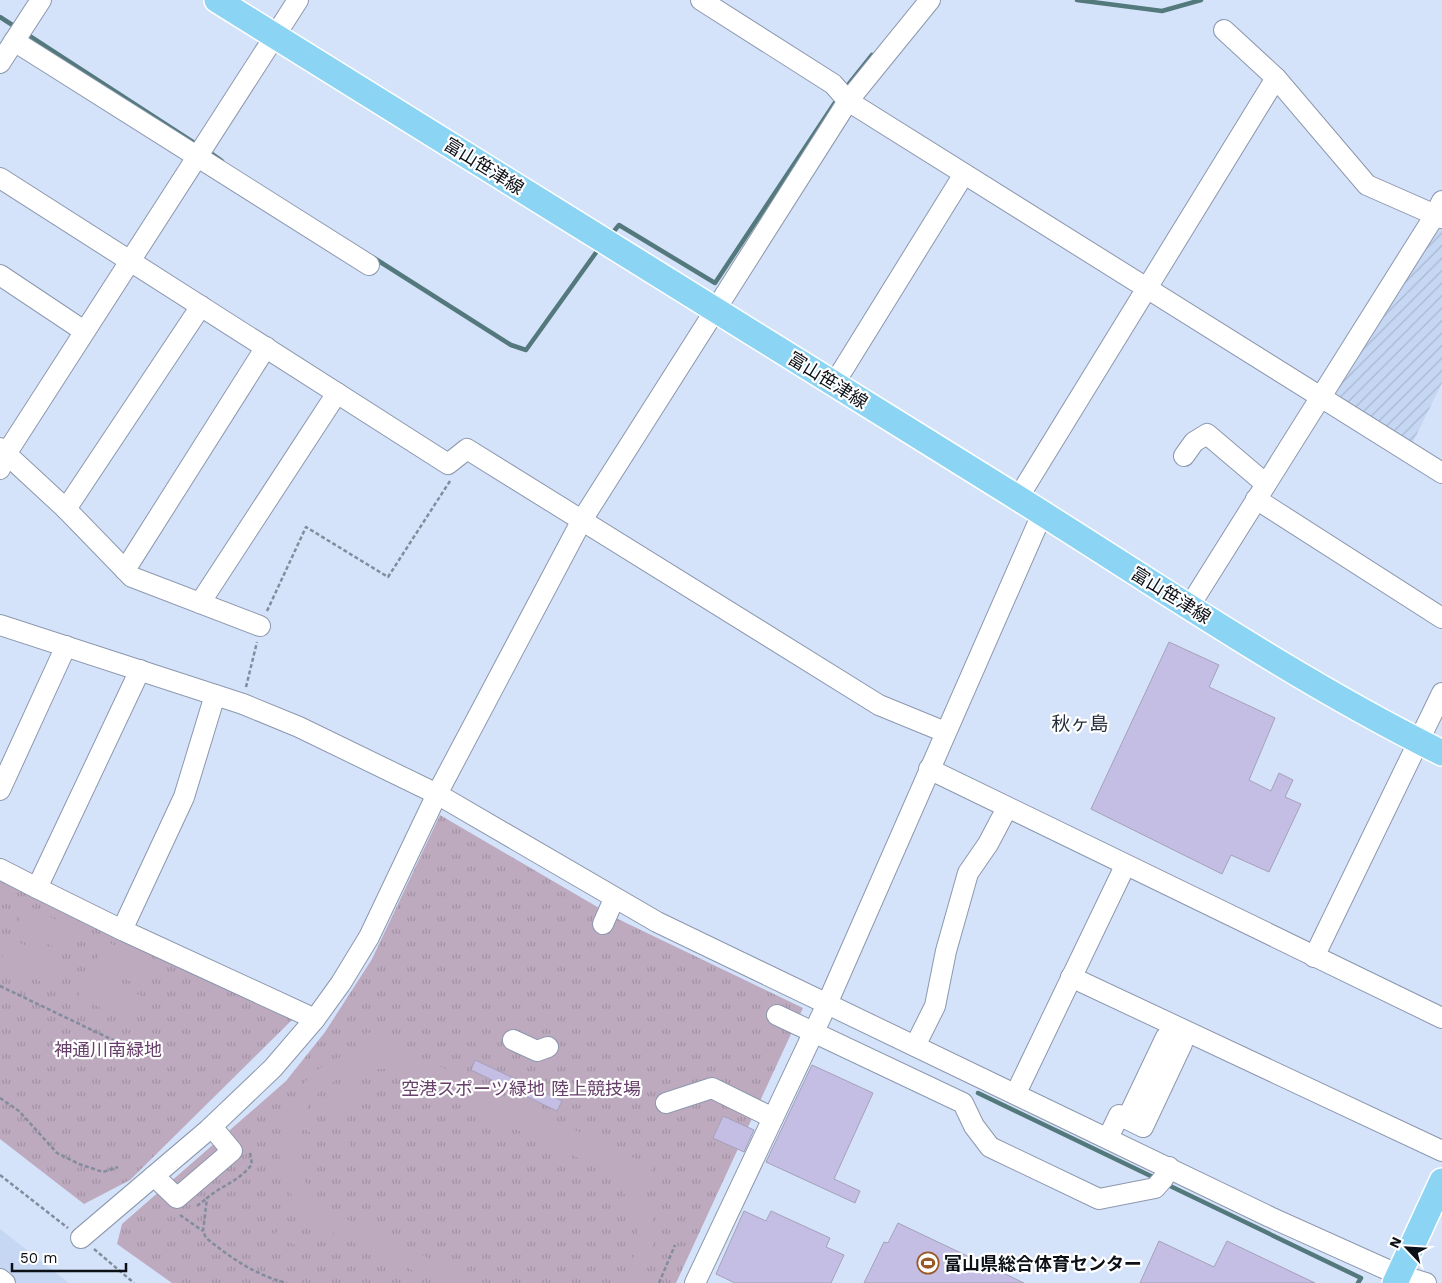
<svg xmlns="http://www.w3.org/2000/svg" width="1442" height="1283" font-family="'Work Sans','Noto Sans JP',sans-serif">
<defs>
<pattern id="industrial-furrows" width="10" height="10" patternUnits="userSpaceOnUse" patternTransform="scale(1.25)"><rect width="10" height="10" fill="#c6d7f4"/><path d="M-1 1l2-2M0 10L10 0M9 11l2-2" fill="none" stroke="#a9b8d0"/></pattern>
<pattern id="park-tufts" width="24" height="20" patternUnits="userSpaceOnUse" patternTransform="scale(1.25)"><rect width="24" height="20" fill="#bdaabf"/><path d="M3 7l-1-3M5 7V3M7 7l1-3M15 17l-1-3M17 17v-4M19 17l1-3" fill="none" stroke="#a191a3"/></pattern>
</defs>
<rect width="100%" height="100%" fill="#d5e3fa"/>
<!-- built -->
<polygon fill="#c6d7f4" points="0,1229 69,1283 0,1283"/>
<!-- industrial -->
<polygon fill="url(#industrial-furrows)" points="1436,223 1442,226 1442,383 1412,444 1331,395"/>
<!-- park -->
<g fill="url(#park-tufts)">
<polygon points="440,815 618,919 803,1008 676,1283 172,1283 117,1244 122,1224 286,1081 325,1032 372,959"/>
<polygon points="0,878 293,1019 130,1180 84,1204 0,1139"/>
</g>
<!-- pitch -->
<g fill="#bdaabf">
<polygon points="26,905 79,931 68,954 15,928"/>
<polygon points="10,938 63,964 52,987 0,962"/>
<polygon points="106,941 158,966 147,989 95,965"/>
<polygon points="90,972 143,997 131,1022 78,997"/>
<path d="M367 1032 653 1167 644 1186 640 1184C660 1218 656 1249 641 1283H621C649 1241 639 1200 602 1169L385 1069C300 1066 264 1161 332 1212L480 1283H439L283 1209 289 1195 292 1196C288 1186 283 1177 281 1167 271 1118 307 1056 360 1053L356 1051Z"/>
<path d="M347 1083C358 1089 361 1099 362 1111L315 1116 316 1112Z"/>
<polygon points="303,1120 351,1144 348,1151 300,1127"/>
<polygon points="282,1222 301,1231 295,1245 275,1235"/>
</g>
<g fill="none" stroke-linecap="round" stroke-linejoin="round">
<!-- stream -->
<g stroke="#53797d" stroke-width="4.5">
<polyline points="1077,0 1162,11 1201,0"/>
<polyline points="0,17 17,28"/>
<polyline points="25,33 199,146"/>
<polyline points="844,90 872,55"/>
<polyline points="208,151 222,161"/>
<polyline points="610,236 619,225 715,283 838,98"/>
<polyline points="374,258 511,345 526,350 600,247"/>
<polyline points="978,1093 1157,1179"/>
<polyline points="1166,1184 1361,1278 1358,1283"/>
</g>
</g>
<!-- building -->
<g fill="#c4bee4" stroke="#a4a1b8">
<polygon points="1169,642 1219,665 1209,687 1275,718 1249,780 1271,791 1279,773 1293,780 1285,797 1301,804 1269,872 1231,855 1222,874 1091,809"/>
<polygon points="475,1060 562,1101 557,1111 471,1070"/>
<polygon points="812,1065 873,1093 834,1179 860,1191 855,1203 766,1162"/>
<polygon points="723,1116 754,1130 744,1152 713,1138"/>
<polygon points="744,1211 766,1221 771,1211 830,1238 826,1247 844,1255 831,1283 735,1283 716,1274"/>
<polygon points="898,1223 1024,1283 864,1283 884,1242 888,1243"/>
<polygon points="1159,1241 1214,1267 1227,1241 1315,1283 1140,1283"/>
</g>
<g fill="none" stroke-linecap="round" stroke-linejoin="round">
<!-- minor casing -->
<g stroke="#8c98ae" stroke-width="22">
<g id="minor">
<polyline points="701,0 833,84 848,101 1442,473"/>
<polyline points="1224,30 1276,78"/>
<polyline points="14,41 369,265"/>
<polyline points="0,63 41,0"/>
<polyline points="0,178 448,464 467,449 879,705 945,732"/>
<polyline points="0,275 84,331"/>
<polyline points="834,384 964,174"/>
<polyline points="0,448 66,509 132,577 260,626"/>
<polyline points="1184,456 1194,442 1207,434 1266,484"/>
<polyline points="0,469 6,454 298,0"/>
<polyline points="1018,498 1276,78 1367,185 1442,218"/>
<polyline points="1256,499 1442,618"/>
<polyline points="66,509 201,306"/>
<polyline points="125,570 266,347"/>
<polyline points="200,603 337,393"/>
<polyline points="1189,607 1435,215 1442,201"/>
<polyline points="0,625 243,704 299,727 437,794 657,922 1270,1217 1399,1275 1426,1283"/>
<polyline points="929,769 1442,1018"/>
<polyline points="0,790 66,646"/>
<polyline points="0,869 37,888 140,670"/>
<polyline points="37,888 122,930 184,797 215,695"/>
<polyline points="603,924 614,899"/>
<polyline points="122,930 315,1019"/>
<polyline points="1314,957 1442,693"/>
<polyline points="1071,977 1442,1151"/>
<polyline points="777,1015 963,1103 974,1126 990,1147 1099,1199 1155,1188 1163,1179 1169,1167"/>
<polyline points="513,1040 537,1051 548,1047"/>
<polyline points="915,1046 935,1006 946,951 968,873 988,844 1007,808"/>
<polyline points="1016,1093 1125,866"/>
<polyline points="666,1103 712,1088 773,1118"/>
<polyline points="1127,1119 1166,1037 1173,1040"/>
<polyline points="1108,1138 1119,1115 1143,1127 1182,1044 1173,1040 1179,1028"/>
<polyline points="154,1176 177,1198 232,1151 212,1127"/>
<polyline points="81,1238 208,1130 273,1068 315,1019 341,983 369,937 437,794 582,520 848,101 930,0"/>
<polyline points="0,1279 5,1283"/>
<polyline points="695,1283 827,1004 1042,514"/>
</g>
</g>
<!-- major casing -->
<g stroke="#fff" stroke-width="28">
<g id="major">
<path d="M217 0C477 161 737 323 997 485 1144 576 1287 676 1442 753"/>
<polyline points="1395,1283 1442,1181"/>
</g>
</g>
<!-- path -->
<g stroke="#828c9d" stroke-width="2.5" stroke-dasharray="4 2.5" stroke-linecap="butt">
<polyline points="267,611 306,527 388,577 450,481"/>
<polyline points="246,687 257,642"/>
<polyline points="0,986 117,1042"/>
<polyline points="0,1098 19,1111 57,1153 79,1164 103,1172 118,1167"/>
<path d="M250 1153 252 1164C240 1181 222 1185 207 1198L203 1231 206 1238C231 1258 255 1275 287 1283"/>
<polyline points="0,1175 68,1228"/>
<polyline points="197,1206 207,1198"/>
<polyline points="180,1215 203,1231"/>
<polyline points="94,1249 134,1283"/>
<polyline points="659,1283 675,1245"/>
</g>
<!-- minor -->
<use href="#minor" stroke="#fff" stroke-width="20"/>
<!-- major -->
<use href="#major" stroke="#8bd4f4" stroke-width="25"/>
</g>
<!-- icons -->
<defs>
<g id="stadium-ring" transform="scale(1.125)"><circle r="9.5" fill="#fff" stroke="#995824" stroke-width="1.5"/><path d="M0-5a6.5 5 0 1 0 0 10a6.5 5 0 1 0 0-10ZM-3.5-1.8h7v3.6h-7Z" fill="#995824"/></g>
</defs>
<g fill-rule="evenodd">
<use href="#stadium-ring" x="928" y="1263"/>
</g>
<g text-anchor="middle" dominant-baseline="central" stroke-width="4.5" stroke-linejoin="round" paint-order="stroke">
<!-- street labels -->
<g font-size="18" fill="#0c1017" stroke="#fff">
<text transform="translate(484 166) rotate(32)">富山笹津線</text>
<text transform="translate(828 380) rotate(32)">富山笹津線</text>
<text transform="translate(1171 595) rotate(32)">富山笹津線</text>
</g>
<!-- park labels -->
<g font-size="18" fill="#663f6a" stroke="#fff">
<text x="108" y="1049">神通川南緑地</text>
<text x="521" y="1088">空港スポーツ緑地 陸上競技場</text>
</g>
<!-- poi labels -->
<g font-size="18" font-weight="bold" fill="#0c1017" stroke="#fff" text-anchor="start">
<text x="944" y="1263">富山県総合体育センター</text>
</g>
<!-- neighbourhood labels -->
<g font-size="19" fill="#232d3e" stroke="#fff">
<text x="1080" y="723">秋ヶ島</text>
</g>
</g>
<!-- north arrow -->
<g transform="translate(1407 1248) rotate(295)" stroke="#ffffff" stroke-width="4" paint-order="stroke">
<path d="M0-4L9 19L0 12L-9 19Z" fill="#0c1017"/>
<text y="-8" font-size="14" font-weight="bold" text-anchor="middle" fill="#0c1017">N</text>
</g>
<!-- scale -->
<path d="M12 1263v8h114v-8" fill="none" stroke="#0c1017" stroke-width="2.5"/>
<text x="20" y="1263" font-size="15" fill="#0c1017" stroke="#ffffff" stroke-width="4" paint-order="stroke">50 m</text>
</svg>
